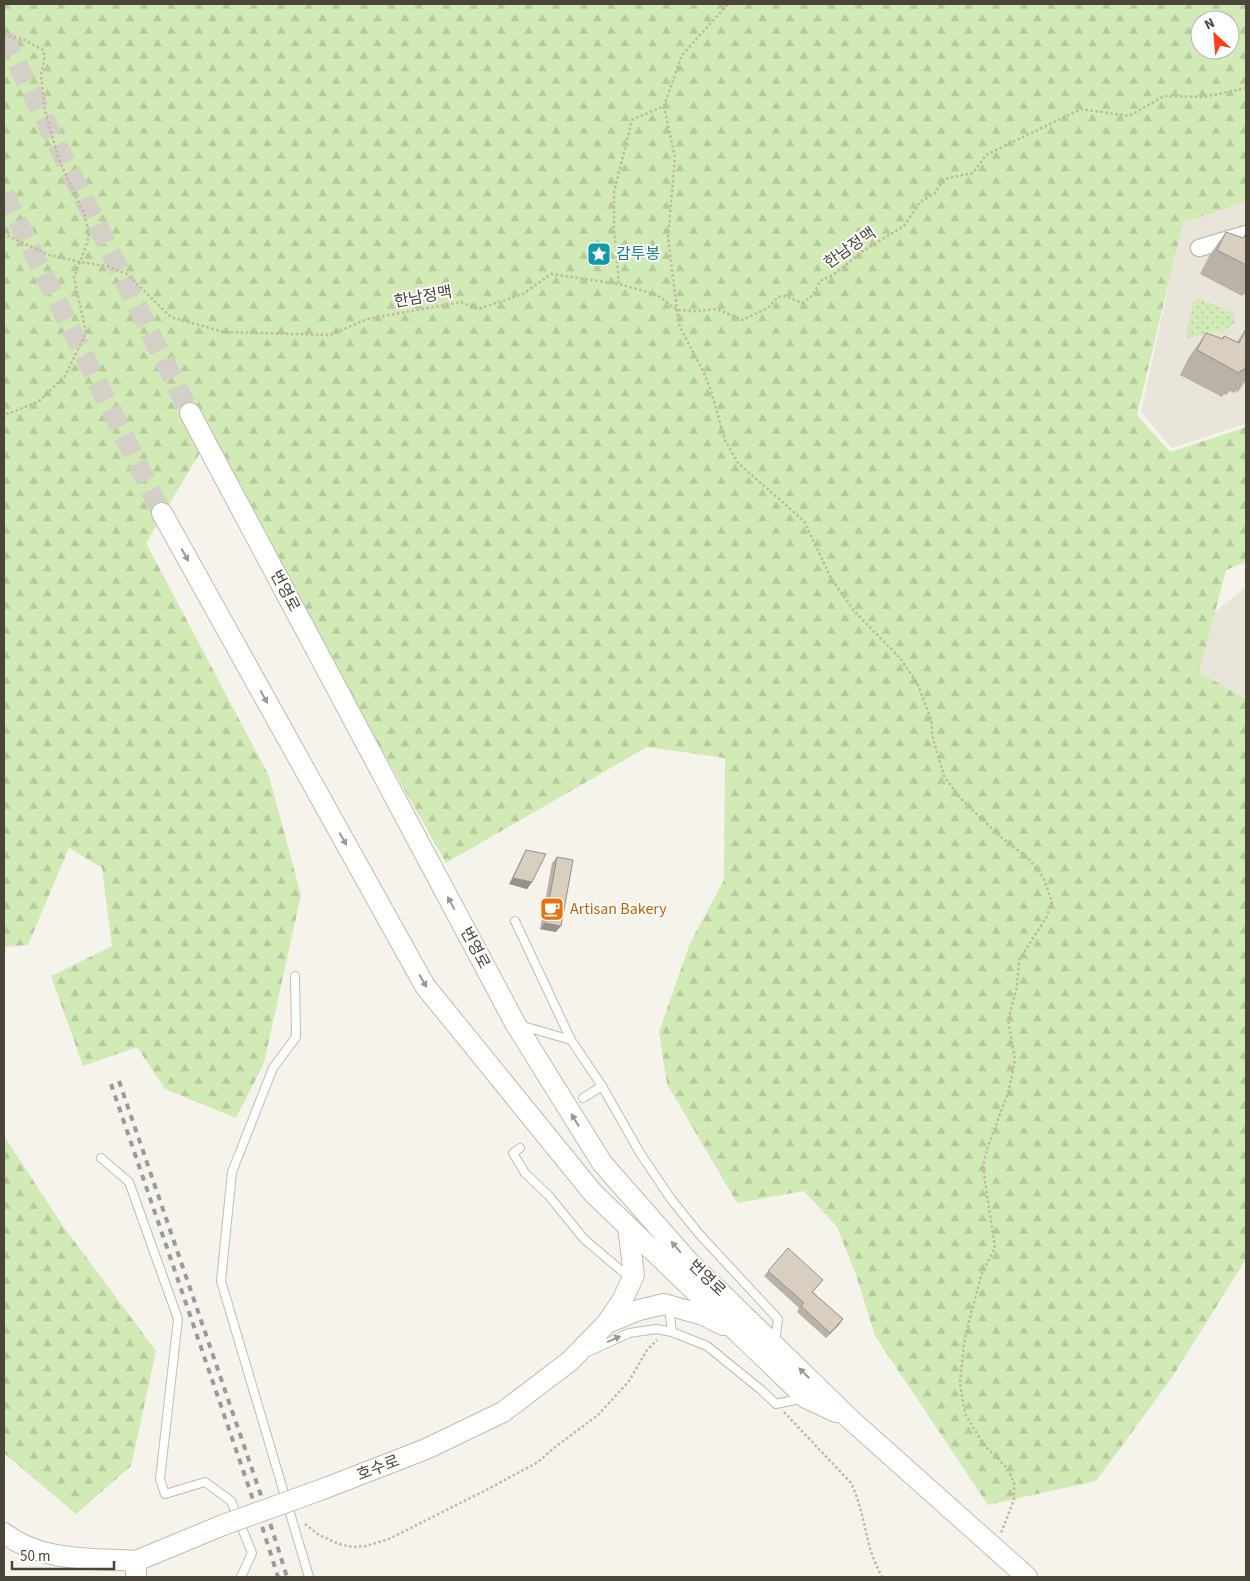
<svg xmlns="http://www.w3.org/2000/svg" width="1250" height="1581" font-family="'Source Sans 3','Noto Sans KR',sans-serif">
<defs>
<pattern id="forest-firs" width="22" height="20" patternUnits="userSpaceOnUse" patternTransform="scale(1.25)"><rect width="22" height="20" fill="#d2eab5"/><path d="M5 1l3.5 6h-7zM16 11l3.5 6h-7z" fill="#b6ca9c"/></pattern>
<pattern id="park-dots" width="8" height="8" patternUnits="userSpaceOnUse" patternTransform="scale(1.25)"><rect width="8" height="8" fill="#d2eab5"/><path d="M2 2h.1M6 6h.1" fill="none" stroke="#b6ca9c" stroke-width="1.8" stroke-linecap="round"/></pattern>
</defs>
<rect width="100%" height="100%" fill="#f6f3ec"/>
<!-- residential -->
<g fill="#eae5da">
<polygon points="1246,196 1246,424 1172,448 1141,412 1184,214"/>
<polygon points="1246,587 1246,702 1202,679 1176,652 1194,628"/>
</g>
<!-- forest -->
<g fill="url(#forest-firs)" fill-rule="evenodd">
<path d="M4 4H1246V201L1183 223 1137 415 1170 452 1246 427V562L1226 570 1199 672 1246 699V1259L1171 1379 1096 1481 988 1505 875 1336 856 1275 837 1227 804 1191 737 1203 667 1084 659 1032 690 943 724 880 725 758 647 747 446 863 207 441 146 543 269 776 301 895 264 1063 236 1118 165 1089 137 1047 83 1066 51 976 112 946 102 868 69 848 28 945 4 947ZM1200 20H1230V50H1200Z"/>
<polygon points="4,1136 63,1226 156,1351 131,1466 76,1514 4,1453"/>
</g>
<!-- park -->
<polygon fill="url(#park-dots)" points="1196,299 1201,299 1234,314 1236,322 1221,333 1217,330 1189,339 1186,335 1193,303"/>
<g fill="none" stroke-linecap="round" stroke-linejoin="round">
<!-- tertiary-tunnel -->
<g stroke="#d4d0c8" stroke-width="20" stroke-dasharray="20 10" stroke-linecap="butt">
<polyline points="4,37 190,413"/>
<polyline points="4,194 162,513"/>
</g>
<!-- service casing -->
<g stroke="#c2bbae" stroke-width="10">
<g id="service">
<polyline points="515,921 571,1040"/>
<polyline points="295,976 296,1037 273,1068 232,1172 221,1281 309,1577"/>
<polyline points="520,1025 571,1040 602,1086 640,1153 671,1199 700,1235 778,1319 775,1342"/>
<polyline points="583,1098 602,1086"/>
<polyline points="520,1148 513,1153 525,1173 549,1196 584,1239 623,1272"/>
<polyline points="101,1158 129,1182 178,1319 160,1479 165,1494 205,1482 231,1501 252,1553 241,1577"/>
<polyline points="670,1316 672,1332"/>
<polyline points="590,1351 629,1333 656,1329 672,1332 707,1346 760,1389 776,1404 804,1398"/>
</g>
</g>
<!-- minor casing -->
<g stroke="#c2bbae" stroke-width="19">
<polyline id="minor" points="1199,248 1246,234"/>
</g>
<!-- tertiary casing -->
<g stroke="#c2bbae" stroke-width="22">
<g id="tertiary">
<polyline points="190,413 515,1023 602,1163 689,1262 851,1420 1027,1577"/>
<polyline points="162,513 425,986 593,1193 806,1398 836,1412"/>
<polyline points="607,1323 639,1310 664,1304 703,1315 723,1325"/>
<polyline points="323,1489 426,1449 503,1412 570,1361 607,1323 622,1301 634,1275 628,1227"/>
<path d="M4 1533C41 1562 91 1558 136 1561"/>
<polyline points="136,1577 136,1561 223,1525"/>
</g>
</g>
<!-- path -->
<g stroke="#c4b79f" stroke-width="2.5" stroke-dasharray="2.5 2.5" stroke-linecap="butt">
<polyline points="4,35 23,39 43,50 45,56 41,76 45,111 59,160 85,216 89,237 80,262 49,255 4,234"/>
<polyline points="664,106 675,158 668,237 677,310 680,327 704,373 711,391 725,440 738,463 804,521 832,580 855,612 900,658 917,683 931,719 933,739 944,776 960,798 1002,838 1028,858 1043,877 1052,902 1046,918 1019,960 1017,987 1008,1021 1015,1059 1009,1090 987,1149 983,1167 995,1248 982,1273 969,1321 964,1343 960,1383 965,1414 984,1445 1008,1469 1014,1483 1014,1500 1001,1533"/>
<polyline points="619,283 614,230 614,192 632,120 664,106 682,55 728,4"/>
<polyline points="4,419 7,414 38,402 65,376 86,333 74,277 80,262 107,266 127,274 171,317 224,332 330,335 367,319 461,302 478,309 523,294 551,274 619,284 657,295 677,310 694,311 717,309 742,320 768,308 778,297 785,296 802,303 813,295 820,281 833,275 863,251 904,226 920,202 935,193 944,179 973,173 986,155 1081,109 1129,116 1164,96 1204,97 1246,88"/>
<path d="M784 1412 851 1483C862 1506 864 1528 871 1552 874 1560 878 1569 882 1577"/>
<polyline points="305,1524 319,1535 339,1544 353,1547 366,1546 389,1539 490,1488 538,1462 554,1448 598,1415 629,1381 647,1350 657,1340"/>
</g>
<!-- service -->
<use href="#service" stroke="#fff" stroke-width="8"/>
<!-- minor -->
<use href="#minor" stroke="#fff" stroke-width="16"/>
<!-- tertiary -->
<use href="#tertiary" stroke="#fff" stroke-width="20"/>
<!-- rail -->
<g stroke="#9a9a9a" stroke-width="4" stroke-dasharray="6 6" stroke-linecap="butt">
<polyline points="119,1081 266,1510 287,1577"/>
<polyline points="111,1084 260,1520 278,1577"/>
</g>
<!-- tertiary-bridge casing -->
<g stroke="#c2bbae" stroke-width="22" stroke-linecap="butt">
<polyline id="tertiary-bridge" points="223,1525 323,1489"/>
</g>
<!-- tertiary-bridge -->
<use href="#tertiary-bridge" stroke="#fff" stroke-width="20"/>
</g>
<!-- wall -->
<g fill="#bab2a6">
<polygon points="1226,232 1242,238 1245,235 1246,236 1246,295 1244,294 1242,296 1200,274 1209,256"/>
<polygon points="1246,329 1246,380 1238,392 1236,391 1234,393 1230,391 1226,395 1224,394 1222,397 1180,375 1189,357 1206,333 1222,339 1224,336 1237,342"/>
<polygon points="526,850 532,882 527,889 509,884 522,857"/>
<polygon points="557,857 556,932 540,929 552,863"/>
<polygon points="768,1271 823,1280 813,1292 843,1319 826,1338 797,1312 799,1308 764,1276"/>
</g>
<!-- shaded-wall -->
<g fill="#979187">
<polygon points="513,878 532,882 527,889 509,884"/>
<polygon points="545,923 561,926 556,932 540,929"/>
<polygon points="843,1319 839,1325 826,1338 830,1333"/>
</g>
<!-- building -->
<g fill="#d8cfc1" stroke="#979187">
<polygon points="1226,232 1243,238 1245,235 1246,236 1246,265 1217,250"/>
<polygon points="1246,329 1246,366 1243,371 1241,370 1239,373 1197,350 1206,333 1223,339 1224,336 1239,343"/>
<polygon points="526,850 546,854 532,882 513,878"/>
<polygon points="557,857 573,860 561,926 545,923"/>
<polygon points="788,1248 823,1280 812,1292 843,1319 830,1333 801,1306 804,1303 768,1271"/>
</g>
<!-- one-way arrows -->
<defs><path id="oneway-solid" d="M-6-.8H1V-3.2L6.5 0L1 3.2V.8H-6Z" transform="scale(1.25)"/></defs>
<g fill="#9c9892">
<use href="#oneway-solid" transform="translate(185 555) rotate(61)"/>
<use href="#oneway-solid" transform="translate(264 697) rotate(61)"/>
<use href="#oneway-solid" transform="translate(343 839) rotate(61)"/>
<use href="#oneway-solid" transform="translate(451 903) rotate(-118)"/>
<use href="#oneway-solid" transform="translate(423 981) rotate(59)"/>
<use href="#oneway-solid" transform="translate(575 1120) rotate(-122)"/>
<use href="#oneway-solid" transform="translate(676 1247) rotate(-131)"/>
<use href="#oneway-solid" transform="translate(614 1339) rotate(-24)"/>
<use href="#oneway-solid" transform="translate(804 1373) rotate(-135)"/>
</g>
<!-- icons -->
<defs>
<g id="sight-square" transform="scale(1.25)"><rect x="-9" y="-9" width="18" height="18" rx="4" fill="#0f9aa8" stroke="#fff"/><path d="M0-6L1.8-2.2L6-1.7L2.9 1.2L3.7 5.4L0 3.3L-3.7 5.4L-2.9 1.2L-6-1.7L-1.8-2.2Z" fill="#fff"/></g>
<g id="cafe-square" transform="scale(1.25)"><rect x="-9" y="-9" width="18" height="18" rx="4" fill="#e8710a" stroke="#fff"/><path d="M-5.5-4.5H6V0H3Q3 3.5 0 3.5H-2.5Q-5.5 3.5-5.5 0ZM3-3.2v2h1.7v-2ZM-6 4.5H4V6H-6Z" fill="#fff"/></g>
</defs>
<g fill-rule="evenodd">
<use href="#sight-square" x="599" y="254"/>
<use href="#cafe-square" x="552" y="909"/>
</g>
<g text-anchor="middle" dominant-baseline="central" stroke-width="4" stroke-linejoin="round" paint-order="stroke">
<!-- street labels -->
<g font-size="16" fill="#4b4439" stroke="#fff">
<text transform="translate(850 248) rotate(-35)">한남정맥</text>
<text transform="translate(423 297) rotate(-10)">한남정맥</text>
<text transform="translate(285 591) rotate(62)">번영로</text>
<text transform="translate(475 948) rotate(62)">번영로</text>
<text transform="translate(707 1278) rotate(44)">번영로</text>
<text transform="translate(378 1468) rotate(-21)">호수로</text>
</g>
<!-- culture labels -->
<g font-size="16" fill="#0d838f" stroke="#fff" text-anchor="start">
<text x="616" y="254">감투봉</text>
</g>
<!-- food labels -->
<g font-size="16" fill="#c56008" stroke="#fff" text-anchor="start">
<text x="570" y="909">Artisan Bakery</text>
</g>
</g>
<!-- border -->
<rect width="1250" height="1581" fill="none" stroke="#4b4439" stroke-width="10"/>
<!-- north arrow -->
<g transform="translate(1215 35) rotate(334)"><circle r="24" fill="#ffffff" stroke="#b7b4b0"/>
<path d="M0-4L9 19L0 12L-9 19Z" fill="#fc3f1d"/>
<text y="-8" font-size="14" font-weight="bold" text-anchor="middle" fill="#4b4439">N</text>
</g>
<!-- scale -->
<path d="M12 1561v8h102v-8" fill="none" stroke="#4b4439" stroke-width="2.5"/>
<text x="20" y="1561" font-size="15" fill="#4b4439" stroke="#ffffff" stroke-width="4" paint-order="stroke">50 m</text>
</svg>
